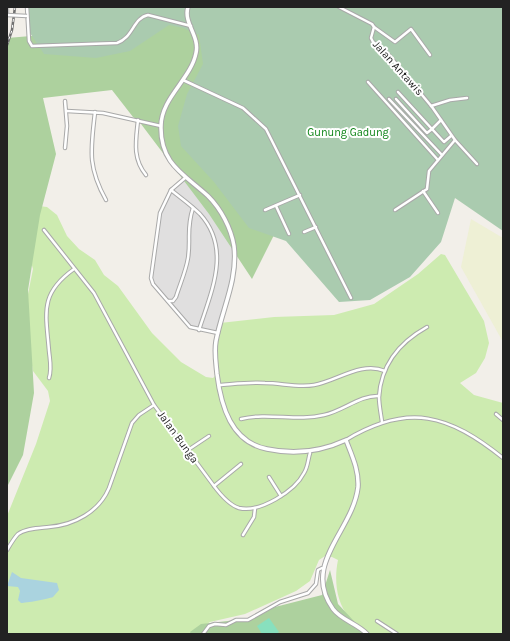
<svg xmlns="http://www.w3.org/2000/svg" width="510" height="641" font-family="Karla,sans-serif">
<rect width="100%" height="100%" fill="#f2efe9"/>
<!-- residential -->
<polygon fill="#e0dfdf" points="185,178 234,247 235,281 218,333 187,325 152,281 161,214 169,196"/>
<!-- farmland -->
<polygon fill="#eef0d5" points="471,219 503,238 503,342 461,267"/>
<!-- grass -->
<path fill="#cdebb0" d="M39 206 47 207 57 215 67 236 79 249 95 260 104 275 118 286 152 333 181 362 206 377 213 378 216 375 215 365 220 323 274 317 334 315 374 304 418 274 441 254 445 255 484 321 489 343 485 358 476 373 460 383 474 395 503 403V634H367C364 626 355 624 349 617 336 602 334 579 338 560L332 557 325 556 319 560 310 581 296 591 245 614 210 622 202 627 198 634H9L7 630V516L36 444 50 401 48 391 33 371 25 326 26 304 33 269 27 249Z"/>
<!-- forest -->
<g fill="#add19e">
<polygon points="245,8 285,213 252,279 209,214 138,120 133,117 112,90 43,98 56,154 40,215 28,290 34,393 23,455 7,487 7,38 67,33"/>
<polygon points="330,570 338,604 366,634 191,634 190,632 201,624 254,618 275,607 322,595"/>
</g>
<!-- cemetery -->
<polygon fill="#aacbaf" points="26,7 503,7 503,231 455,198 441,242 410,277 370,300 339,302 286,241 249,228 214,182 181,146 178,126 187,94 203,64 199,35 183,28 169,25 130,51 96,58 44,54 30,33"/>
<!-- pitch -->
<polygon fill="#88e0be" points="269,618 279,632 276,634 262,634 257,626"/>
<!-- water -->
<path fill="#aad3df" d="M12 572 21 578 57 583 59 590C57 592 55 595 53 597 48 599 26 603 21 603L18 600 20 591 18 587 7 586Z"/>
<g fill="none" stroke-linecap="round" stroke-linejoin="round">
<!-- minor casing -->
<g stroke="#a9a9a9" stroke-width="4.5">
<g id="minor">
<path d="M27 7 29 41 32 46 117 43C133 38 133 18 148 15L191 26"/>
<polyline points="339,7 372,24 374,27 371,38 373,42 387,53 432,107 455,140 477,164"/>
<polyline points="7,14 7,7"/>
<polyline points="374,27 395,42 411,29 430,55"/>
<polyline points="183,80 243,108 266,129 351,298"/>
<polyline points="368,82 438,160"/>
<polyline points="398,92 432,129 441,120"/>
<polyline points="389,99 442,155"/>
<polyline points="396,99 427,133 432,129 444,142 451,136"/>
<polyline points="431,106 450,100 467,98"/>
<polyline points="67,111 103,113 161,126"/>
<path d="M95 112C91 149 87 166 106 200"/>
<path d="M138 120C136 140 132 158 146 175"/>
<polyline points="65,148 67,126 65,101"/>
<polyline points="185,178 171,190 160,213 151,278 153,284 190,327 218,333"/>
<path d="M171 190C181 198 191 205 200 214 232 249 211 292 199 330"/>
<polyline points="423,191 438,213"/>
<polyline points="276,206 289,234"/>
<polyline points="265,210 300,195"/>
<polyline points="395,210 427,189 429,171 455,140"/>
<polyline points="44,230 94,293 154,405"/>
<polyline points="304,232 316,227"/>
<path d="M168 301H173L176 297C180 284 186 271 188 258 191 239 186 229 193 208"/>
<path d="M49 378C52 369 50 361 49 351 46 313 39 294 74 269"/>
<path d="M219 385C234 384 250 382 265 383 281 383 298 388 314 385 337 381 361 361 385 371"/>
<polyline points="496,414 503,420"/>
<path d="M241 419C269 412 297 422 324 415 343 411 360 395 379 396"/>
<path d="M382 422C381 414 379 405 379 397 381 365 400 342 427 327"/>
<path d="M346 440C409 402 449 415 503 458"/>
<polyline points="188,450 209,436"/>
<polyline points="269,477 281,496"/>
<polyline points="214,486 241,464"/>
<polyline points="243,535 254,517 255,508"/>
<path d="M7 550C10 545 14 538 18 534 26 528 39 528 49 527 74 525 99 512 109 488L132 423 139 415 154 405 214 486C220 494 229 505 239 508 260 513 295 491 304 473 308 467 308 459 310 453"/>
<polyline points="377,621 397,634"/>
<polyline points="203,634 209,626 215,624 226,625 236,620 248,620 280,602 308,593 316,584 318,570 322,568"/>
</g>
</g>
<!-- tertiary casing -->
<g stroke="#a9a9a9" stroke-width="5.5">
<path id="tertiary" d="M188 7C183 23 200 36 196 53 191 79 161 98 161 126 160 164 184 174 208 196 221 209 231 228 234 246 238 280 222 309 216 341 214 352 216 363 217 374 221 406 231 442 267 449 295 455 320 452 346 440 352 456 359 470 358 487 353 531 301 564 333 609 341 620 358 624 367 634"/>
</g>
<!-- minor -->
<use href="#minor" stroke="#fff" stroke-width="2.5"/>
<!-- tertiary -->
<use href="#tertiary" stroke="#fff" stroke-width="3.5"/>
<!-- rail casing -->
<g stroke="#707070" stroke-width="2.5">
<polyline id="rail" points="7,45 12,30 15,7"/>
</g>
<!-- rail -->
<use href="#rail" stroke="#fff" stroke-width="1" stroke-dasharray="3" stroke-linecap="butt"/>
<!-- minor-bridge casing -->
<g stroke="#a9a9a9" stroke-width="4.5" stroke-linecap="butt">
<polyline id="minor-bridge" points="7,15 27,16"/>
</g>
<!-- minor-bridge -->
<use href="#minor-bridge" stroke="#fff" stroke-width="2.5"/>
</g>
<g text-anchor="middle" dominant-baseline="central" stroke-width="4" stroke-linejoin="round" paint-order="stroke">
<!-- street labels -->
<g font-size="11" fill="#222" stroke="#fff">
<text transform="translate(398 68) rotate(48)">Jalan Antawis</text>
<text transform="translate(178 437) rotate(54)">Jalan Bunga</text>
</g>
<!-- park labels -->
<g font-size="11" fill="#0c8416" stroke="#fff">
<text x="348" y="132">Gunung Gadung</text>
</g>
</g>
<!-- border -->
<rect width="510" height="641" fill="none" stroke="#222222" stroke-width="16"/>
</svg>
